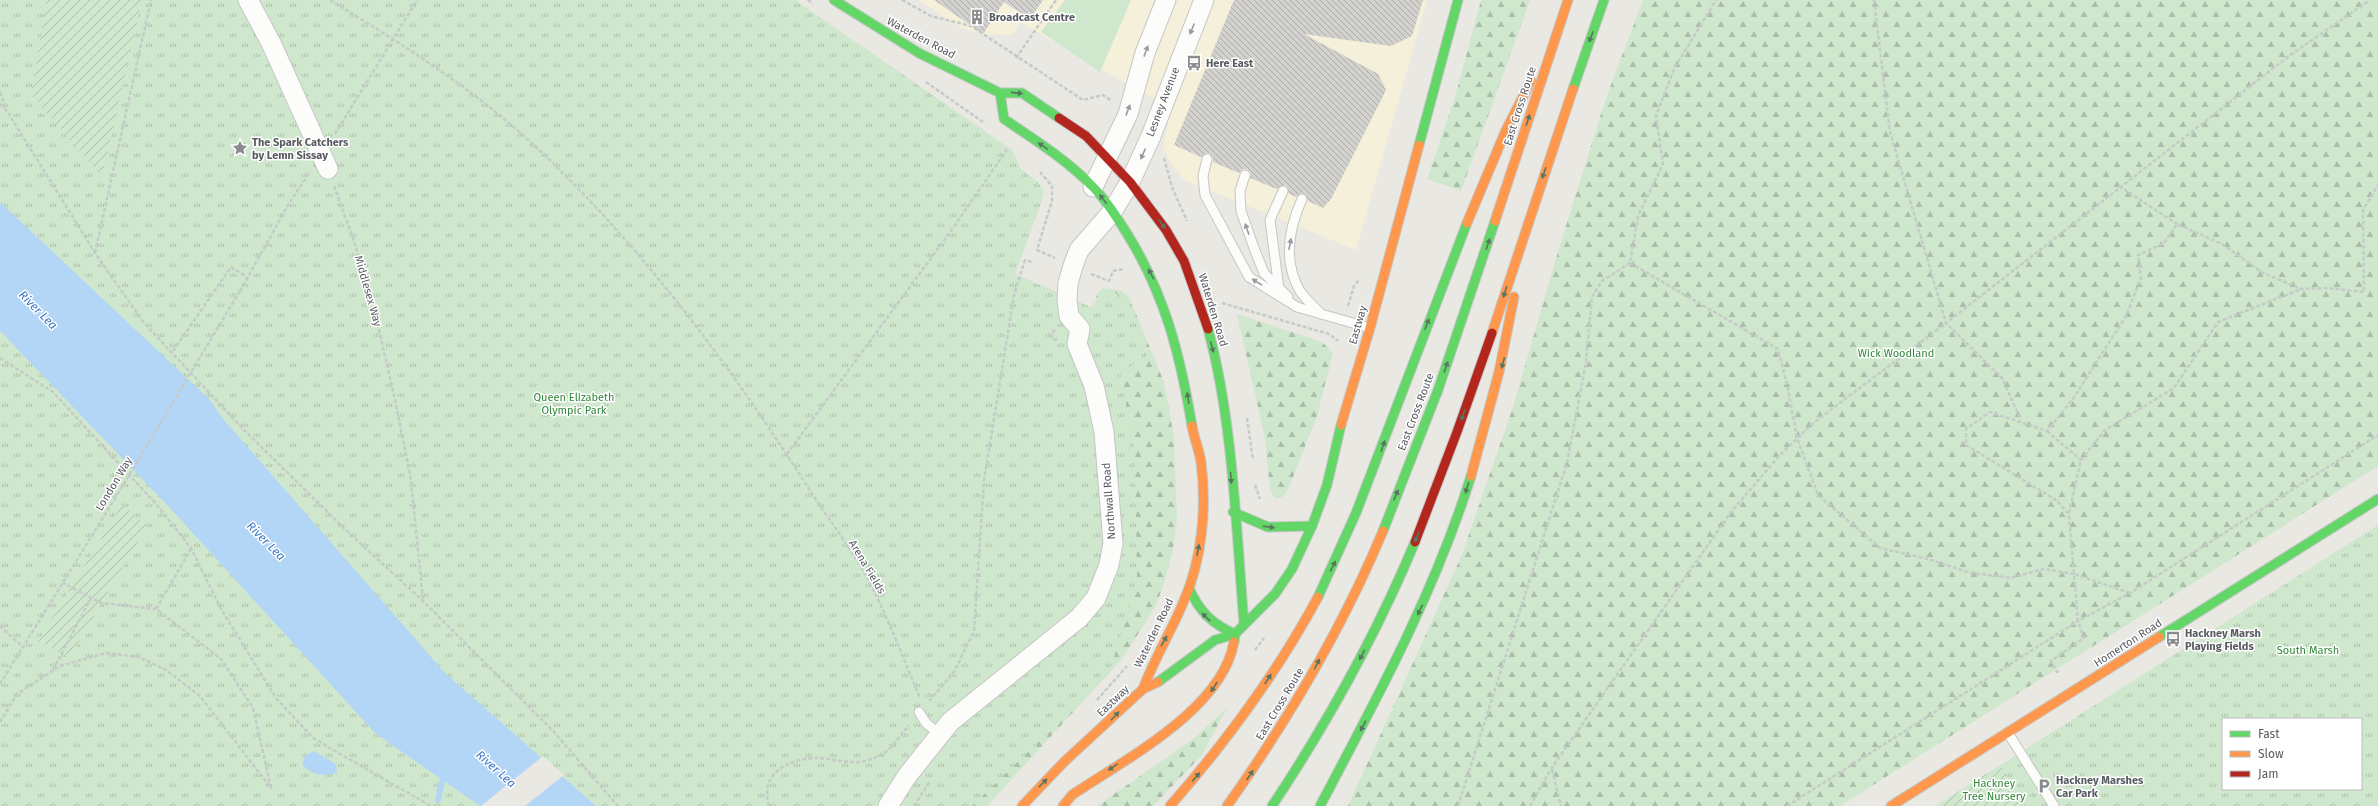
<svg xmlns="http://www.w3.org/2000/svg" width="2378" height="806" font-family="'Fira Sans',sans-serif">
<defs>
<pattern id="forest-firs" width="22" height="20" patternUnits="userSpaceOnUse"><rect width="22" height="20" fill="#cfe7cd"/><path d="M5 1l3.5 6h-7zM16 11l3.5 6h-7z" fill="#abbeaa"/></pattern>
<pattern id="park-tufts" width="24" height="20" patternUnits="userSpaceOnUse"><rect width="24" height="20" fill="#cfe7cd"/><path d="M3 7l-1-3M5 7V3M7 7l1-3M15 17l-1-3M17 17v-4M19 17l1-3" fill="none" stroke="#abbeaa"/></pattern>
<pattern id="garden-furrows" width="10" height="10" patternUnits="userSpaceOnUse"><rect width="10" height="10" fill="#cfe7cd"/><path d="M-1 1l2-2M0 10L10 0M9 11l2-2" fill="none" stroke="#abbeaa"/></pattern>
<pattern id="building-back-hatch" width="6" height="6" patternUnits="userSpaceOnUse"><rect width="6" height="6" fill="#d2d1cd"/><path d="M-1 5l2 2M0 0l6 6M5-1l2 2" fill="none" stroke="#adadaa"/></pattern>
</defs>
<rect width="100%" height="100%" fill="#e9e8e2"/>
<!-- commercial -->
<polygon fill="#f5f0d9" points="918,0 1427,0 1356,250 1184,180 1169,160 1163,147 1171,109 1020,22 1012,35 983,34 961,28"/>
<!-- grass -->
<polygon fill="#cfe7cd" points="1065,0 1131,0 1100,72 1041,32"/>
<!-- forest -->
<g fill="url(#forest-firs)">
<polygon points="1481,0 1530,0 1461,191 1427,179 1455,97"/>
<polygon points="1643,0 2378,0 2378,466 1840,806 1348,806 1461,557 1513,407 1557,255 1606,98"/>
<polygon points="1103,288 1121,291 1129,297 1164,382 1174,437 1177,520 1173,549 1164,583 1155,608 1121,660 987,806 942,806 1097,312 1096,296"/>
<polygon points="1237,314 1322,342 1333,353 1317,416 1292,480 1286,493 1281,498 1275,498 1270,490 1265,439"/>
<polygon points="1227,708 1201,756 1153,806 1097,806 1193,739"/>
</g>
<!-- park -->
<g fill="url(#park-tufts)" fill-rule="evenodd">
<polygon points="0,0 795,0 1012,150 1021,169 1038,182 1044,191 1041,203 1015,274 1091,307 1108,288 1132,304 1147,358 1120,371 1135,454 1137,579 1109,674 972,806 0,806"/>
<path d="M2378 525V806H1936ZM2223 719H2361V789H2223Z"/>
</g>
<!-- garden -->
<g fill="url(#garden-furrows)">
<polygon points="47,0 142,0 102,177 31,94"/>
<polygon points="122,505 147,526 69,658 38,641"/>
<polygon points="2000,765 2025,806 1936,806"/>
</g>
<!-- water -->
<g fill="#b3d6f6">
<polygon points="0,202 209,399 224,420 445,673 596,806 480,806 375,733 170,508 0,331"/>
<path d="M314 751 336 764 337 773C321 776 313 776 302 764L305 756Z"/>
</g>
<!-- pier -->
<polygon fill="#e9e8e2" points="543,756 564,775 525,806 481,806"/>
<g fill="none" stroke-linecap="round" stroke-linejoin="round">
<!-- stream -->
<polyline stroke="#b3d6f6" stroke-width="6" points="438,800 444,772"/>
</g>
<!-- building -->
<g fill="url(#building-back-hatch)">
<polygon points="934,0 1043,0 1030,19 1004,2 983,34"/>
<polygon points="1234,0 1423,0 1412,36 1391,46 1304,34 1378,74 1386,90 1331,199 1323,208 1308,201 1305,194 1301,193 1296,197 1288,193 1288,188 1285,185 1277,189 1250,178 1251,173 1247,169 1243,169 1239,173 1213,162 1213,157 1209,153 1201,157 1174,145"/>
</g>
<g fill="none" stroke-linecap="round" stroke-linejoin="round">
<!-- lane casing -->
<g stroke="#c5c6c4" stroke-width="11">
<g id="lane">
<polyline points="1207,159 1203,176 1205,195 1249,277 1297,307 1370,328"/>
<polyline points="1245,175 1240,191 1241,211 1254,248 1264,273 1288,297"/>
<path d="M1302 199C1289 228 1283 262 1300 291 1305 299 1314 306 1321 314"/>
<polyline points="1279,289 1270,220 1283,191"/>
<polyline points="919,712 926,723 940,735"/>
<polyline points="2008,733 2054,806"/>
</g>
</g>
<!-- street casing -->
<g stroke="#c5c6c4" stroke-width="21">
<g id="street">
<polyline points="248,0 271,43 328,169"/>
<polyline points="1093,187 1128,114 1145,53 1166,0"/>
<polyline points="888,806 907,776 950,722 1079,618 1096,598 1109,565 1113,543 1104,432 1094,386 1077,344 1080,329 1069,316 1067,300 1068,283 1073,266 1079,250 1112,212 1130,182 1151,136 1204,0"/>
</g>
</g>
<!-- fast casing -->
<g stroke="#c6c7c6" stroke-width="11">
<g id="fast">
<polyline points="834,0 919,53 1000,93 1022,93 1059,118"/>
<polyline points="1573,89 1604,0"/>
<path d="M1000 93 1004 119C1035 140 1067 160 1093 187 1106 200 1116 216 1126 232 1165 294 1180 354 1192 426"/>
<polyline points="1419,145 1458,0"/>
<path d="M1208 329C1233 420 1236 529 1244 623"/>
<polyline points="1233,512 1268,527 1312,526"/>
<polyline points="1383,531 1438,390 1495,221"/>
<path d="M1189 588C1199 611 1212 624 1235 634"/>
<polyline points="1318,597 1356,513 1467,223"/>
<polyline points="2159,637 2378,499"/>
<polyline points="1234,642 1235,634 1275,594 1292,569 1312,526 1327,485 1341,425"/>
<polyline points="1158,682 1215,640 1235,634"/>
<path d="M1272 806C1328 722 1376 635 1415 542"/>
<path d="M1320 806C1377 698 1435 592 1471 476"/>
</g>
</g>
<!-- slow casing -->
<g stroke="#c6c7c6" stroke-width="11">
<g id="slow">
<polyline points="1495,221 1568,0"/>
<polyline points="1467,223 1506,130 1531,81"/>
<polyline points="1492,333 1573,89"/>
<polyline points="1341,425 1370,328 1419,145"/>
<polyline points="1471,476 1499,372 1514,297"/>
<path d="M1143 689C1154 659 1171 632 1183 603 1202 561 1207 508 1201 462 1199 449 1194 438 1192 426"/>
<polyline points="1022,806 1065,761 1143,689 1158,682"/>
<path d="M1063 806 1072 795C1125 759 1222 710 1234 642"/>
<path d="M1170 806C1227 741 1277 673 1318 597"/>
<path d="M1227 806C1288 720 1342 629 1383 531"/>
<polyline points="1891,806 2159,637"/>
</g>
</g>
<!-- jam casing -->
<g stroke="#c6c7c6" stroke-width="11">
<g id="jam">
<polyline points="1059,118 1086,136 1130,182 1166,230 1184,261 1208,329"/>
<polyline points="1415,542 1457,432 1492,333"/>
</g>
</g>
<!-- path -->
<g stroke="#c5cbc8" stroke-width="2.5" stroke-dasharray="4 2" stroke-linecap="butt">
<path d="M330 0C397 41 466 84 525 137 637 239 730 365 811 492 831 523 859 559 874 591 891 626 905 662 920 698"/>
<polyline points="808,0 813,4"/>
<polyline points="902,0 931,16 971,26 1083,100 1103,95 1112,101"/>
<polyline points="1874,0 1890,132 1946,323 2002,378 2021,420"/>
<polyline points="1016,58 1056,0"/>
<polyline points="926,82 983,122"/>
<polyline points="0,92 6,109"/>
<polyline points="0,104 7,111 95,253 144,323 246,432 349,533 423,601 554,732 618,806"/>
<polyline points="335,134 417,0"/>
<polyline points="1164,158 1172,187 1187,221"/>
<polyline points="1040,172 1052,186 1052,201 1037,250 1055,258"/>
<polyline points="334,186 354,241 375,313 394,395 411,480 423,600"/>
<polyline points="2119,186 2177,224"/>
<polyline points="95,253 151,0"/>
<polyline points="1630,263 1778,349 1787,384 1797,438 1818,495 1880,548 1928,559 1971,573 2011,578 2043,569 2074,574 2078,621 2084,638 2051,661 2057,672 2060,670"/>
<polyline points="1091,274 1109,281 1113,271 1124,269"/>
<polyline points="240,291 287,207 309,173"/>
<polyline points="1222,303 1329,334 1338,341"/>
<polyline points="1348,306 1354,286 1360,279"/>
<polyline points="1055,330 1051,334 1052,339 1059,340"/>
<polyline points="173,351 231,267 247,277"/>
<polyline points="0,358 53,392 157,505 191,548 221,609 276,698 312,737 328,747 431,806"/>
<polyline points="1247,418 1253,460"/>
<polyline points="2047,431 2081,460"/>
<polyline points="787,454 951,231 1008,148"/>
<polyline points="1255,485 1260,499"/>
<polyline points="2069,513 2081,460 2105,430 2174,388 2218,322 2301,289"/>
<polyline points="2130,593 2074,574 2069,514 2056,500 1966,445 1966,429 1990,412 2047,431 2073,399 2126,316 2141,278 2138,255 2164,243 2177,224 2222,244 2263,273 2302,289 2327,288 2364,292 2363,210 2378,185"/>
<polyline points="156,609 191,549"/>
<polyline points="0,626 23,647"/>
<polyline points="1255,650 1264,638"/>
<polyline points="53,670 91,598"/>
<polyline points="0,684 114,500"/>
<polyline points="1097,700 1127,666"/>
<polyline points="929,701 954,672 974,631 984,481 1014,295 1025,260 1032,262"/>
<polyline points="0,722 17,694 60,666 106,653 139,657 166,670 200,696 271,788 253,708 221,659 156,609 101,603 63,583"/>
<polyline points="1552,770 1561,806"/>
<path d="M769 806C759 773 789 758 817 758 829 758 841 762 854 762 860 763 868 760 874 758 890 753 899 737 909 725"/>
<polyline points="914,806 930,781"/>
<polyline points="1458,806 1567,463 1586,362 1592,297 1602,281 1630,263 1638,216 1663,164 1656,116 1674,69 1716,0"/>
<polyline points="1530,806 1551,769 1731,512 1779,456 1812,424 1946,323 2289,56 2370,0"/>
<polyline points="1787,806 2078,621 2130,593 2378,435"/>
</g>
<!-- lane -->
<use href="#lane" stroke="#fcfcfb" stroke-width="9"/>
<!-- street -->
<use href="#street" stroke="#fcfcfb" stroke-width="19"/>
<!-- fast -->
<use href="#fast" stroke="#63d668" stroke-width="9"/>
<!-- slow -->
<use href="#slow" stroke="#ff974d" stroke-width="9"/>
<!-- jam -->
<use href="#jam" stroke="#b3261e" stroke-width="9"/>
<!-- path-bridge -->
<polyline stroke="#c5cbc8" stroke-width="2.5" stroke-dasharray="4 2" stroke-linecap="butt" points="114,500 240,291"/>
</g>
<!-- one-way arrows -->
<defs><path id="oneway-solid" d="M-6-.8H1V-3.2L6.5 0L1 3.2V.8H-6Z"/></defs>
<g fill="#9a9b9f">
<use href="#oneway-solid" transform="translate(1192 29) rotate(112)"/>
<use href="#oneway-solid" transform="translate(1146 51) rotate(-70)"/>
<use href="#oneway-solid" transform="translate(1128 110) rotate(-70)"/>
<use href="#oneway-solid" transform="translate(1143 154) rotate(114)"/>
<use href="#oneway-solid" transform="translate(1247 229) rotate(-109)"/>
<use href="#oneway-solid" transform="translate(1290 244) rotate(-79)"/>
<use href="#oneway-solid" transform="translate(1257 282) rotate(-148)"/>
</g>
<g fill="#5a7462">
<use href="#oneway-solid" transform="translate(1591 37) rotate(111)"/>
<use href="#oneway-solid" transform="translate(1017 93) rotate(6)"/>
<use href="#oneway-solid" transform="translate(1528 120) rotate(-72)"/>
<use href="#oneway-solid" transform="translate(1043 146) rotate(-145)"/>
<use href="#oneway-solid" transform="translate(1544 173) rotate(109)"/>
<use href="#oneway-solid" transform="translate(1103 199) rotate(-127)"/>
<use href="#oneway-solid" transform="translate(1162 224) rotate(54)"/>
<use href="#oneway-solid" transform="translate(1488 244) rotate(-72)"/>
<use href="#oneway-solid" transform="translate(1151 274) rotate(-118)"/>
<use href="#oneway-solid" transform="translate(1505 292) rotate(108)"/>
<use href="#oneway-solid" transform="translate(1427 324) rotate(-69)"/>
<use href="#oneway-solid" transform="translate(1212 347) rotate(75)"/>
<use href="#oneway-solid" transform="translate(1503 363) rotate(105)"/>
<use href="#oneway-solid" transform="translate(1446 367) rotate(-71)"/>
<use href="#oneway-solid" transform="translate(1188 398) rotate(-99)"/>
<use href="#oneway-solid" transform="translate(1463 415) rotate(109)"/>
<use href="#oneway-solid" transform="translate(1383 446) rotate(-71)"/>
<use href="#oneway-solid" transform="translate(1231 478) rotate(86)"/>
<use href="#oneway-solid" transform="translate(1467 488) rotate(107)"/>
<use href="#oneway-solid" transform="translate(1396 495) rotate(-67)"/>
<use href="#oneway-solid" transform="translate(1269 527) rotate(8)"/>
<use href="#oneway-solid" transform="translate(1417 537) rotate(112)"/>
<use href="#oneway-solid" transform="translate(1198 550) rotate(-79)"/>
<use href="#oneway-solid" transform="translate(1333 566) rotate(-63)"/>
<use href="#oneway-solid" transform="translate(1420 610) rotate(115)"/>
<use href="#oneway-solid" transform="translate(1206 617) rotate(-136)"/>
<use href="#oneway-solid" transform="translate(1164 641) rotate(-60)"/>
<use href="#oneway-solid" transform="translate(1362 655) rotate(117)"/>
<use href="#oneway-solid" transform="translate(1317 664) rotate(-62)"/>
<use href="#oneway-solid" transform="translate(1268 679) rotate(-57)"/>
<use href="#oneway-solid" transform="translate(1214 687) rotate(123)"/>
<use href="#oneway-solid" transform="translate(1115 716) rotate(-46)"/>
<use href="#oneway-solid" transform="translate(1363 726) rotate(118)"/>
<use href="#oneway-solid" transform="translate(1113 767) rotate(146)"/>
<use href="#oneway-solid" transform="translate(1250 775) rotate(-56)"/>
<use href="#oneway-solid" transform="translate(1196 777) rotate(-50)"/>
<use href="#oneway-solid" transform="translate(1043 783) rotate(-45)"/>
</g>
<!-- icons -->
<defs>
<g id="building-bare" transform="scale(1.2)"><path d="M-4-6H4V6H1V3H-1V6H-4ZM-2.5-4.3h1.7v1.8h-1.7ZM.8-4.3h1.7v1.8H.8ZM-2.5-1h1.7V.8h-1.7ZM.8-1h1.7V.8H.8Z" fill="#8b8c8e" stroke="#fff" stroke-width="2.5" paint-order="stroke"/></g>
<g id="bus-bare" transform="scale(1.2)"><path d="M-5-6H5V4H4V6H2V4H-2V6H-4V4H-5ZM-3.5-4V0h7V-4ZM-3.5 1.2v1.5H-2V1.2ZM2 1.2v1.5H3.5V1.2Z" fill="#8b8c8e" stroke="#fff" stroke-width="2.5" paint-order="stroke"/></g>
<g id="sight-bare" transform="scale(1.2)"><path d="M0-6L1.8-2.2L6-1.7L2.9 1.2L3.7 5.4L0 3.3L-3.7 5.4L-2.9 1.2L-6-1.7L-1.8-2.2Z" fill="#8b8c8e" stroke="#fff" stroke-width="2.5" paint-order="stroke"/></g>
<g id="parking-bare" transform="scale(1.2)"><path d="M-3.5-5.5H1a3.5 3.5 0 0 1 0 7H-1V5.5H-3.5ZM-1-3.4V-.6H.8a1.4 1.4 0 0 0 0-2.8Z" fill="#8b8c8e" stroke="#fff" stroke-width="2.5" paint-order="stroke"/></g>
</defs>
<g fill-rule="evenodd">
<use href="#building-bare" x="977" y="17"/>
<use href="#bus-bare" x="1194" y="63"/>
<use href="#sight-bare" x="240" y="148"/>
<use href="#bus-bare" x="2173" y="639"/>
<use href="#parking-bare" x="2044" y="786"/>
</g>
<g text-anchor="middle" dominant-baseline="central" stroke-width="3" stroke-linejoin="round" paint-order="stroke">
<!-- poi labels -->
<g font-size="11" font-weight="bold" fill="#585b61" stroke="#fff" text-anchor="start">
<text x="989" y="17">Broadcast Centre</text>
<text x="1206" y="63">Here East</text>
<text x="252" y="142">The Spark Catchers<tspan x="252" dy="13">by Lemn Sissay</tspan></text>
<text x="2185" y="633">Hackney Marsh<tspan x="2185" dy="13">Playing Fields</tspan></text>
<text x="2056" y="780">Hackney Marshes<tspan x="2056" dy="13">Car Park</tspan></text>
</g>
<!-- street labels -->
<g font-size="11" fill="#585b61" stroke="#fff">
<text transform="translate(921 38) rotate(28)">Waterden Road</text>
<text transform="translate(1163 102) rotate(-69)">Lesney Avenue</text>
<text transform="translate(1520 106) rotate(-72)">East Cross Route</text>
<text transform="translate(368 291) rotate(74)">Middlesex Way</text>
<text transform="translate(1213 310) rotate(73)">Waterden Road</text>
<text transform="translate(1358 325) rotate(-74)">Eastway</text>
<text transform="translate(1416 412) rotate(-69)">East Cross Route</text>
<text transform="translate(114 484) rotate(-59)">London Way</text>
<text transform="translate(1109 501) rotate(-94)">Northwall Road</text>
<text transform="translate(867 567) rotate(59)">Arena Fields</text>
<text transform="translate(1154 633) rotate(-64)">Waterden Road</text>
<text transform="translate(2128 643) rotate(-33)">Homerton Road</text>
<text transform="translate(1113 701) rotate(-44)">Eastway</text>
<text transform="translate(1280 704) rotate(-59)">East Cross Route</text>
</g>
<!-- park labels -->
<g font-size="11" fill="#31873a" stroke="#fff">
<text x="1896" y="353">Wick Woodland</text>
<text x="574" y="397">Queen Elizabeth<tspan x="574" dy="13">Olympic Park</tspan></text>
<text x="2308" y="650">South Marsh</text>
<text x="1994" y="783">Hackney<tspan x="1994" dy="13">Tree Nursery</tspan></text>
</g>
<!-- water labels -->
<g font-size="12" font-style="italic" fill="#3a76c7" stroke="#fff">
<text transform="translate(38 310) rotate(45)">River Lea</text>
<text transform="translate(266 541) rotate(45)">River Lea</text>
<text transform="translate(496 769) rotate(42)">River Lea</text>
</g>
</g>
<!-- legend -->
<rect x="2222" y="718" width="140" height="72" fill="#ffffff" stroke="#bcbdc0"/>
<rect x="2230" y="731" width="20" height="6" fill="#63d668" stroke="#bcbdc0"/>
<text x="2258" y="738" font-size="12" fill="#585b61">Fast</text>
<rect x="2230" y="751" width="20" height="6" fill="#ff974d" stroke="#bcbdc0"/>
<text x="2258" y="758" font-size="12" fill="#585b61">Slow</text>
<rect x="2230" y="771" width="20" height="6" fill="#b3261e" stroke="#bcbdc0"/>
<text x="2258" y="778" font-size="12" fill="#585b61">Jam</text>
</svg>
